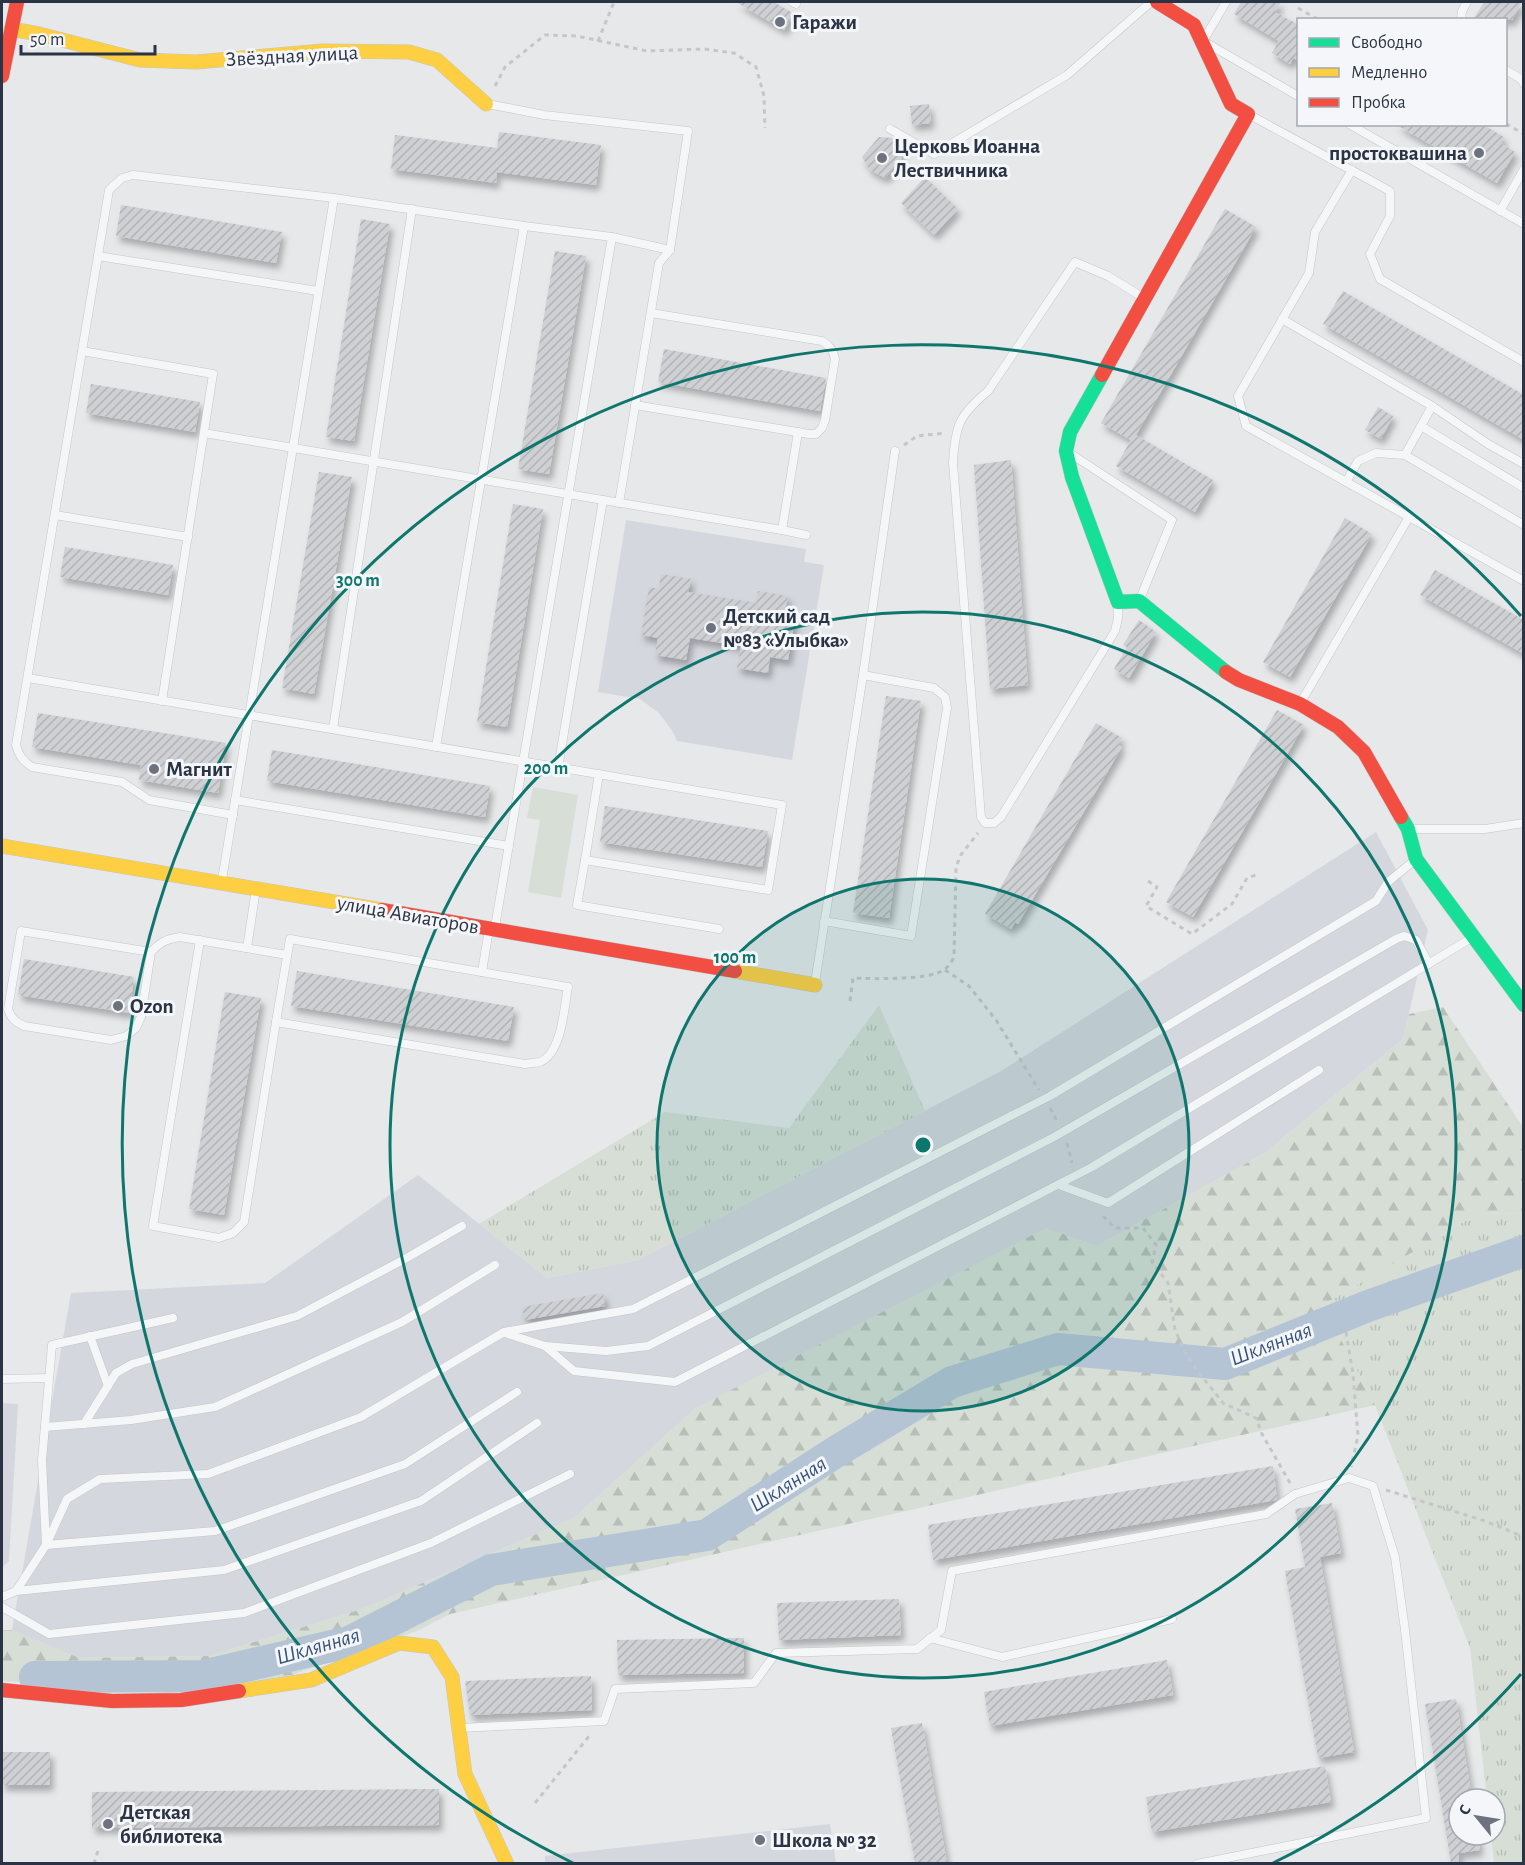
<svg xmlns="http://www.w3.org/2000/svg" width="1525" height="1865" font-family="'Alegreya Sans',sans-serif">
<defs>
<pattern id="grass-tufts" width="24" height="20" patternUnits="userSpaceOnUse" patternTransform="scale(1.5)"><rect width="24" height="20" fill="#d6ded6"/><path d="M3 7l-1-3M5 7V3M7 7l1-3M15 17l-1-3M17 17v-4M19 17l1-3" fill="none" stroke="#b8bfb9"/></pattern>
<pattern id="forest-firs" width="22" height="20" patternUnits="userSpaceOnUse" patternTransform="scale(1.5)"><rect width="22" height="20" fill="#d6ded6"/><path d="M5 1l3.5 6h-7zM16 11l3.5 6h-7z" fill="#b8bfb9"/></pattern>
<pattern id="building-hatch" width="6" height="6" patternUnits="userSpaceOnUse" patternTransform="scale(1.5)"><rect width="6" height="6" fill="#ced0d3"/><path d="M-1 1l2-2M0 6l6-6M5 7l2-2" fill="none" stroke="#b1b3b6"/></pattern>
<filter id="shadow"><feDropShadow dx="3.5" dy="6" stdDeviation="3" flood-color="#0004"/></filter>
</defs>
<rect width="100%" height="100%" fill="#e6e8ea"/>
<!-- built -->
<g fill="#d4d7dd">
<polygon points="626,520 806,549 804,562 824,565 792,760 677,741 673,732 659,713 640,699 598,692"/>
<polygon points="1376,832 1428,930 1403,1039 1265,1153 1097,1246 696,1408 574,1518 362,1609 209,1656 78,1658 12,1630 71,1293 265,1283 418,1175 547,1278 638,1260 1001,1071"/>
<polygon points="2,1403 18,1404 9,1561 2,1567"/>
<polygon points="830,1824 836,1863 545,1863 545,1856"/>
</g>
<!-- grass -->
<g fill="url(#grass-tufts)">
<polygon points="879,1005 925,1111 638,1260 547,1278 479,1224 665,1112 789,1128"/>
<polygon points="1523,1213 1523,1863 1494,1863 1491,1835 1495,1835 1495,1799 1487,1799 1470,1648 1375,1405 1323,1305 1477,1214"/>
</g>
<!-- forest -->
<polygon fill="url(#forest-firs)" points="1443,1007 1523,1127 1523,1213 1477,1214 1323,1305 1375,1405 450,1614 417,1631 292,1675 171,1693 2,1681 2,1630 12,1630 79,1658 209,1656 362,1609 574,1518 696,1408 1046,1228 1097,1246 1265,1153 1403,1039 1409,1014"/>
<!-- park -->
<polygon fill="#d6ded6" points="533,787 578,795 561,898 528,892 540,820 527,818"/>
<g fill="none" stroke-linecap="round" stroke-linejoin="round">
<!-- river -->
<polyline stroke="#b4c4d5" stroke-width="32" points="35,1677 202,1676 349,1642 491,1570 707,1535 837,1451 952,1382 1058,1349 1225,1364 1368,1306 1524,1251"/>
</g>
<!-- building -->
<g fill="url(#building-hatch)" filter="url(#shadow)">
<polygon points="736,2 774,2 794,14 784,30"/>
<polygon points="1241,2 1281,2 1275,12 1299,25 1299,61 1293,58 1290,64 1272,53 1279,41 1234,14"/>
<polygon points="1484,2 1522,2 1512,20 1473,20"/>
<polygon points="929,104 931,123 912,125 910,106"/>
<polygon points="1395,124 1482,124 1504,137 1501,143 1515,152 1497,183"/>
<polygon points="499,132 601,145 596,185 497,172 496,183 391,169 395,135 497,148"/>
<polygon points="879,137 894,138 900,142 902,159 885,178 870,170 862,157"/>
<polygon points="925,177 958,209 934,235 901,203"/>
<polygon points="121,205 282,232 276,263 116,236"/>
<polygon points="1225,209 1256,227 1136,435 1213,480 1195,512 1116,466 1131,440 1101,423"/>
<polygon points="361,219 390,224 354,441 326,437"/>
<polygon points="555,251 586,256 549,474 518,469"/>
<polygon points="1343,291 1524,395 1524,440 1323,324"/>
<polygon points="664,349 826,378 820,411 658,382"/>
<polygon points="91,384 200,402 195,432 86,413"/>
<polygon points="1378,407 1393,416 1381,439 1365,430"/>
<polygon points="1011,460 1028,685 990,689 974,465"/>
<polygon points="319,472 352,477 314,694 282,688"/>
<polygon points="513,504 543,509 507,727 477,722"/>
<polygon points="1345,518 1372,534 1290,677 1263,662"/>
<polygon points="65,547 173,565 168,595 60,577"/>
<polygon points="1435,570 1524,620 1524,654 1420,595"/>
<polygon points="661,574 691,579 688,592 756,603 758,591 788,596 785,611 796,613 788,660 770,657 768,673 737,668 741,646 690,638 686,660 655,655 658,638 641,635 649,587 659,589"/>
<polygon points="1139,620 1156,632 1129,678 1114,669 1127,647 1123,645"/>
<polygon points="886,696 921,701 889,918 853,913"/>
<polygon points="1277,710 1304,725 1193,917 1166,902"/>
<polygon points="38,713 226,743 218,793 139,780 141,765 32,747"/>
<polygon points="1096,723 1122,738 1118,745 1122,747 1018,924 1015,922 1011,929 985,914"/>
<polygon points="272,750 490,786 485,817 267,781"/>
<polygon points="605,806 768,831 762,867 600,842"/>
<polygon points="24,959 134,977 129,1013 18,995"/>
<polygon points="297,971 514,1007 508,1041 291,1006"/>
<polygon points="225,992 261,998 224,1215 189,1209"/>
<polygon points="603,1293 605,1306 525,1320 522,1307"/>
<polygon points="1273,1466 1277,1499 1276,1500 933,1560 928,1525"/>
<polygon points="1332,1503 1341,1553 1320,1557 1354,1752 1318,1758 1285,1571 1305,1567 1295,1509"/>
<polygon points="899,1599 901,1635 779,1640 777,1603"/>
<polygon points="744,1638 744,1673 618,1675 617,1640"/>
<polygon points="1167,1660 1173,1695 990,1726 984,1692"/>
<polygon points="591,1676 592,1710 470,1715 465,1681"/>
<polygon points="1456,1699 1472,1799 1459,1799 1459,1835 1478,1835 1480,1850 1459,1853 1459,1863 1451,1863 1425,1704"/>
<polygon points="922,1723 947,1863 915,1863 891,1728"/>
<rect x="2" y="1752" width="48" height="33"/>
<polygon points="1325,1766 1331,1802 1152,1832 1146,1797"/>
<polygon points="439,1789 439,1825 92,1828 92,1792"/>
</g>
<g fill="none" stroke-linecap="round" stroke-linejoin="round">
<!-- lane casing -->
<g stroke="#c4c6c8" stroke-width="9">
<g id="lane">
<polyline points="792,2 796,4"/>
<polyline points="1226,2 1203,41 1298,96"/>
<polyline points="1461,20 1462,11 1467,2"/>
<polyline points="1506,70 1521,79 1524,84"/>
<polyline points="488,104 544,115 688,131 670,250 659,263 619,503"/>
<polyline points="1248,114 1390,191 1390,216 1370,254 1380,279 1524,362"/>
<polyline points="1349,124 1524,224"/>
<polyline points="890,129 934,154 1067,75 1151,2"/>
<polyline points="1352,170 1315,232 1309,273 1238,396 1246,426 1524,581"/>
<polyline points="1500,211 1524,169"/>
<polyline points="98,256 318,291"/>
<polyline points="1282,319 1432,406 1488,444 1524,464"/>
<polyline points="82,351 213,374 162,701"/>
<path d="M635 405 809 434H816L822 428 825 420 835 359C833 350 830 346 822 341L651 313"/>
<polyline points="1421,426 1524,488"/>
<polyline points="204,433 782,530 798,432"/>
<polyline points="1071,454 1172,520 1140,599"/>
<polyline points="1405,455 1432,406"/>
<polyline points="1346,482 1358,461 1376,453 1405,455 1524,525"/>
<polyline points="55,515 188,537"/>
<polyline points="782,530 806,535"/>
<path d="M1118 603V618L1115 631 1001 817 994 823H985L981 817 953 463C955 426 959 415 988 391L1075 262 1108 276 1144 298"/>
<path d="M28 678C279 720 531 763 782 805L768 890 585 860 599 774"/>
<polyline points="1301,702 1409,517"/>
<polyline points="333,729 412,209"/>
<polyline points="436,747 524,226 612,237 670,250"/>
<polyline points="558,768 603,500"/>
<polyline points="235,800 509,846"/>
<path d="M233 815 149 800 122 782 32 767C23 761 19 756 16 745L109 190 122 178 133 175 334 198 524 226"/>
<polyline points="1408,829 1485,829 1524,823"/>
<polyline points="585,860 577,905 719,929"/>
<polyline points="222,880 334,198"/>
<polyline points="824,921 911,936 947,708 945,697 934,688 863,675"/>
<polyline points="495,927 612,237"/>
<path d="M290 939 568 987C564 1008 562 1053 540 1062 536 1063 530 1063 525 1064L276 1022Z"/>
<polyline points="200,940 153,1226 219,1238 233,1233 244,1222 276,1022"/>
<polyline points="247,948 256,889"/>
<path d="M151 952 141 1017 136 1028 126 1036 111 1040 24 1026C15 1022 11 1018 8 1009L21 931 151 952C160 942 167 939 180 937L287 955"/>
<polyline points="482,972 489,929"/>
<polyline points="815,983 863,675 895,451"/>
<polyline points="1059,1185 1108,1203 1319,1070"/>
<polyline points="173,1318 52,1345 42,1460 46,1545 215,1531 405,1464 517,1392"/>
<polyline points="505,1333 545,1346 606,1351 648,1346 1054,1137 1396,939 1404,936 1416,940 1429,964"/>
<polyline points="90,1336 108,1386"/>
<polyline points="545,1346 574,1371 675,1382 1092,1167 1473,937"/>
<polyline points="2,1379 49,1378"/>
<polyline points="84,1424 116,1373 132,1364 297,1316 403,1260 462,1226"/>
<polyline points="45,1427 131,1420 215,1407 402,1322 495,1265"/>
<polyline points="16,1591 224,1570 421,1501 537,1423"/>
<polyline points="2,1597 16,1591 46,1545 67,1499 100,1479 208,1474 361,1417 504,1332 633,1309 1050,1096 1376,901 1388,882 1415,860"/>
<polyline points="2,1607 49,1634 244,1613 431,1543 570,1474"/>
<polyline points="930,1638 1002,1657 1172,1619"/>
<polyline points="460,1728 604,1721 615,1689 754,1683 776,1653 917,1649 941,1630 952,1571 1266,1514 1295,1494 1349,1478 1373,1486 1395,1557 1405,1630 1426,1818 1197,1864"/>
</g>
</g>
<!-- fast casing -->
<g stroke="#c4c6c8" stroke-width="15">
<g id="fast">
<polyline points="1102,375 1070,432 1066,451 1072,477 1118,602 1139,601 1226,672"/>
<polyline points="1401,817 1408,829 1416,859 1524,1005"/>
</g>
</g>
<!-- slow casing -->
<g stroke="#c4c6c8" stroke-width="15">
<g id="slow">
<polyline points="11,29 39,34 140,60 196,62 322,51 409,52 437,60 486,104"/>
<polyline points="2,846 382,910"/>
<polyline points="735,971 815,985"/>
<polyline points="239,1691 311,1680 399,1643 433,1647 452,1677 465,1774 507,1864"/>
</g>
</g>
<!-- jam casing -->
<g stroke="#c4c6c8" stroke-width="15">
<g id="jam">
<polyline points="2,76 17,2"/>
<polyline points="1102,375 1248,114 1231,104 1194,25 1157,2"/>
<polyline points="1226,672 1239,680 1300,704 1338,727 1364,752 1401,817"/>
<polyline points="382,910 735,971"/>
<polyline points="2,1690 112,1701 181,1700 239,1691"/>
</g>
</g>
<!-- path -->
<g stroke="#c5c6ca" stroke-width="3" stroke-dasharray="4.5 4.5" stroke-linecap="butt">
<polyline points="1298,8 1319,20"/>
<polyline points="598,41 614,2"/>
<polyline points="495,86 505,67 545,35 577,36 647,51 704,49 734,53 756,67 764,96 765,128"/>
<polyline points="1506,124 1524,134"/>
<polyline points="904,445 917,436 946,433"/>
<polyline points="1148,881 1157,887 1146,906 1192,934 1232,904 1247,878 1256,875"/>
<polyline points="945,970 969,986 996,1020 1039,1090"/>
<path d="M850 1001 853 978C872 979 927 980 942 971 948 968 951 963 954 957L956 868 960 856 978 833"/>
<polyline points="1050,1108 1057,1121"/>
<polyline points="1067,1143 1072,1163"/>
<polyline points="1103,1216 1115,1228 1143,1228 1156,1245 1152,1262 1168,1283 1175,1330 1185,1352 1196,1369 1223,1403 1256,1418 1262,1434 1290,1483"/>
<polyline points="1346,1332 1353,1374 1358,1436 1351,1467"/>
<polyline points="1386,1490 1485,1521 1524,1537"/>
<polyline points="535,1803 590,1735"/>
<polyline points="94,1864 99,1847"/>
</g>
<!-- lane -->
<use href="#lane" stroke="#f5f6f7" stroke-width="8"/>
<!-- fast -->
<use href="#fast" stroke="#16e098" stroke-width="14"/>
<!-- slow -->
<use href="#slow" stroke="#ffcf43" stroke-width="14"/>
<!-- jam -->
<use href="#jam" stroke="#f24e42" stroke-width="14"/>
</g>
<!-- distance rings -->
<circle cx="923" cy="1145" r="266" fill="#0f766e" fill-opacity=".12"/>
<g fill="none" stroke="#0f766e" stroke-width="3">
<circle cx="923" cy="1145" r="266"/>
<circle cx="923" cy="1145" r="533"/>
<path d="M1521 1674A799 799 0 0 1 1273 1863M573 1863A799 799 0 1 1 1521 616"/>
</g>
<!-- markers -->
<g fill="#6c737f" stroke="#f4f6f9" stroke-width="2">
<circle cx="780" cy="22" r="6"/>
<circle cx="1479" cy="153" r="6"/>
<circle cx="882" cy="158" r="6"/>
<circle cx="711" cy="628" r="6"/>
<circle cx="154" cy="769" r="6"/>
<circle cx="118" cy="1006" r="6"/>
<circle cx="108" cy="1824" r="6"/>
<circle cx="760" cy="1840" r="6"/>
</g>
<g text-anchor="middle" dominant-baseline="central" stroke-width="6" stroke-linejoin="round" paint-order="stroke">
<!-- poi labels -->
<g font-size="21" font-weight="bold" fill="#2b3445" stroke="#f4f6f9" text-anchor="start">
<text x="792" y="22">Гаражи</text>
<text x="894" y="146">Церковь Иоанна<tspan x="894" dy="24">Лествичника</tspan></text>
<text x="1467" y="153" text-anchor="end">простоквашина</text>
<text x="723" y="616">Детский сад<tspan x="723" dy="24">№83 «Улыбка»</tspan></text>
<text x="166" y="769">Магнит</text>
<text x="130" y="1006">Ozon</text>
<text x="120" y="1812">Детская<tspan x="120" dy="24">библиотека</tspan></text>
<text x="772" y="1840">Школа № 32</text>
</g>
<!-- street labels -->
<g font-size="21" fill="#2b3445" stroke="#f4f6f9">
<text transform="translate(292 56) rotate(-3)">Звёздная улица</text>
<text transform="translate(408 915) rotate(10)">улица Авиаторов</text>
</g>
<!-- water labels -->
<g font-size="22" font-style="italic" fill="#34527a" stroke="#f4f6f9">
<text transform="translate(1271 1344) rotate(-21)">Шклянная</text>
<text transform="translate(788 1484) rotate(-32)">Шклянная</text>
<text transform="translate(318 1646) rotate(-16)">Шклянная</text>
</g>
</g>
<circle cx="923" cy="1145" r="9" fill="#0f766e" stroke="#f4f6f9" stroke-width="3"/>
<g font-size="18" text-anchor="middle" font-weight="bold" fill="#0f766e" stroke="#f4f6f9" stroke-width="6" stroke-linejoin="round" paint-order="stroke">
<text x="358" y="586">300 m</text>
<text x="546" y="774">200 m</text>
<text x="735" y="963">100 m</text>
</g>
<!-- border -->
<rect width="1525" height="1865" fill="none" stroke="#2b3445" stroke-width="6"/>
<!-- legend -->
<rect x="1297" y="18" width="210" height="108" fill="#f4f6f9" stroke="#a4a8b1" stroke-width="1.5"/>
<rect x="1309" y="38" width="30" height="9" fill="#16e098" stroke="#a4a8b1" stroke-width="1.5"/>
<text x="1351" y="48" font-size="18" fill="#2b3445">Свободно</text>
<rect x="1309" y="68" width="30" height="9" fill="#ffcf43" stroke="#a4a8b1" stroke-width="1.5"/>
<text x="1351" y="78" font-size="18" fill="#2b3445">Медленно</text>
<rect x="1309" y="98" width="30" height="9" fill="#f24e42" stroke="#a4a8b1" stroke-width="1.5"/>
<text x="1351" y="108" font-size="18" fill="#2b3445">Пробка</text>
<!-- north arrow -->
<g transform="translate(1477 1817) rotate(300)"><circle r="28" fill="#f4f6f9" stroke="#a4a8b1" stroke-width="1.5"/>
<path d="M0-4.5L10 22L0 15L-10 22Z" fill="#6c737f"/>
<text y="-9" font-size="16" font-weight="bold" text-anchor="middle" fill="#2b3445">С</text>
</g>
<!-- scale -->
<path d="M21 45v9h134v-9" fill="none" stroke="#2b3445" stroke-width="3"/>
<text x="30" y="45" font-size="18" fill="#2b3445" stroke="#f4f6f9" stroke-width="4.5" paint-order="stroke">50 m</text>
</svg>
